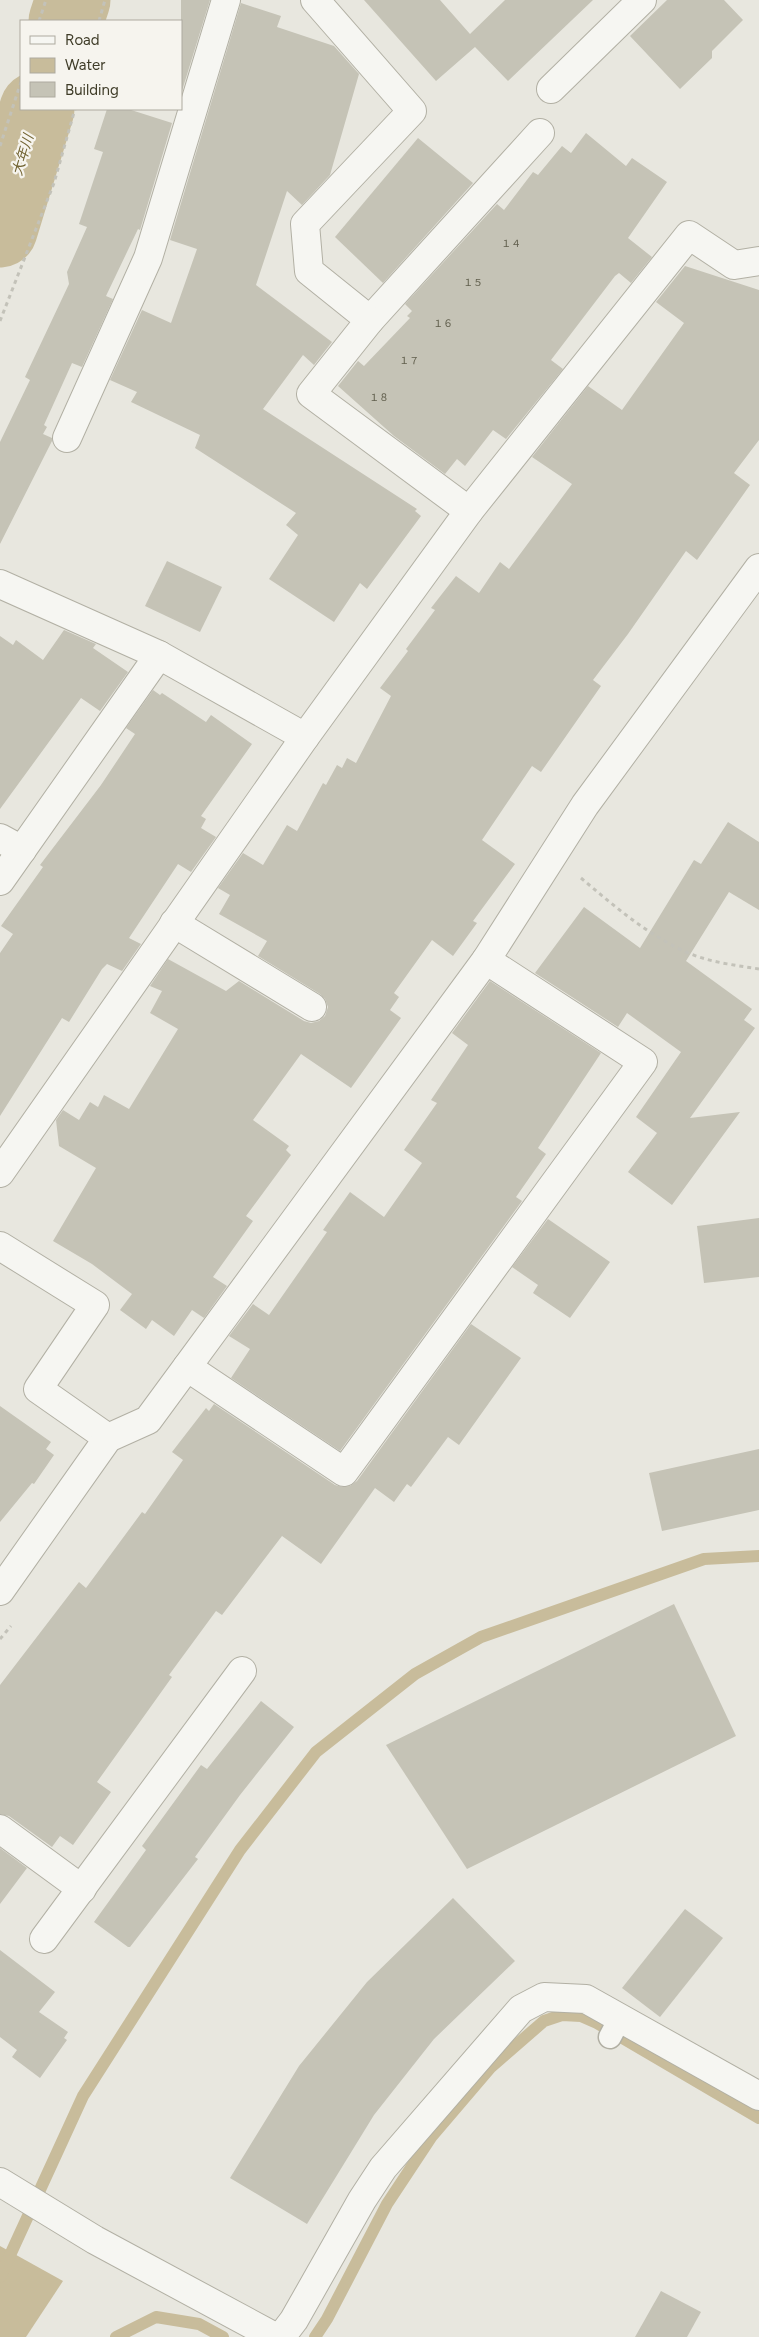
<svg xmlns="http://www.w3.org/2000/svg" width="759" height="2337" font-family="Figtree,'Noto Sans JP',sans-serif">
<rect width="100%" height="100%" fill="#e8e7df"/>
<!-- water -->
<polygon fill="#c8bc9b" points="0,2246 63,2281 26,2337 0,2337"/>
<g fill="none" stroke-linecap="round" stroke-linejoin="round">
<!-- stream -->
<g stroke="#c8bc9b" stroke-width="12">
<polyline points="0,2277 83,2096 240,1850 316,1752 415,1674 481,1637 704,1559 759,1556"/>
<polyline points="116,2337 156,2317 199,2324 223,2337"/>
<polyline points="315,2337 327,2319 387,2204 432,2136 490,2068 544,2021 562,2015 581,2016 597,2023 759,2118"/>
</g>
<!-- river -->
<g stroke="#c8bc9b" stroke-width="75">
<polyline points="66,21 73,0"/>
<polyline points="0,230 37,109"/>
</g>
</g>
<!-- building -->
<g fill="#c5c3b6">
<polygon points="181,0 210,0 181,94"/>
<polygon points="364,0 440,0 470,34 505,0 593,0 508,81 475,47 436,81"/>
<polygon points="667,0 724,0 743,20 712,51 712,58 680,89 630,36"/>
<polygon points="241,3 281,16 277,27 334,46 359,74 330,175 302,205 287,191 256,285 332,342 314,365 303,355 263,409 417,509 415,511 421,516 367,589 360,583 334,622 269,579 298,535 286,525 296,513 195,448 200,435 131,402 137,392 110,380 142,310 171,323 197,249 170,240"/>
<polygon points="107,109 128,109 172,123 140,230 138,229 106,296 113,299 82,367 72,363 44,425 47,427 43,434 52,438 52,441 0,544 0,442 30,380 25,377 69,284 67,272 87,227 79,224 103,152 94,149"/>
<polygon points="586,133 626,166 632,158 667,182 628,238 652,257 631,283 619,273 615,276 551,360 563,369 506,439 493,430 465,466 457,459 445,474 394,436 338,386 358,361 364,366 410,318 407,316 412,311 405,304 497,204 504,210 533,172 538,175 562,146 571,153"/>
<polygon points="418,138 473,183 383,283 335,237"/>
<polygon points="685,266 759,290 759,440 734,473 750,485 697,560 686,551 628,634 593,680 601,686 541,772 532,766 482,840 515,864 473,921 477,923 453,956 432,940 394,993 399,997 390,1010 401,1018 351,1088 301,1054 253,1120 289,1146 286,1150 291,1155 246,1216 253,1221 213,1277 227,1286 204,1318 192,1310 174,1336 152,1320 146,1329 120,1310 132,1294 92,1264 53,1241 96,1168 59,1146 56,1120 63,1110 79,1120 90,1102 98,1107 104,1095 129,1109 178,1029 150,1013 162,991 150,986 168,959 226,991 239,981 304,1021 311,1023 319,1021 325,1016 328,1007 325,999 320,994 258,956 267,941 219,914 230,895 218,888 243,853 263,865 287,825 297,831 323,783 326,785 337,765 342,768 347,758 356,763 391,696 380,688 408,651 406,649 435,610 431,608 456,576 479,593 500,562 509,569 572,484 532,457 588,386 622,410 684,323 656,302"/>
<polygon points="167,561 222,587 200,632 145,606"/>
<polygon points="64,630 96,644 93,648 128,672 100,711 81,698 0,809 0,636 13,645 16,640 43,660"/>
<polygon points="153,690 160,695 162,693 206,722 211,715 252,744 201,816 206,819 201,828 216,837 191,872 178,864 129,938 141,944 122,971 107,964 102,969 69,1022 62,1018 0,1116 0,953 13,934 1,926 43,867 40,865 101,785 135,734 126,728"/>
<polygon points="728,822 759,842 759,910 729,892 686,961 752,1009 744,1020 755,1028 690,1118 740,1112 672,1205 628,1172 657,1133 636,1117 681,1052 627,1013 618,1027 535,973 584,907 640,948 694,860 701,864"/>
<polygon points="490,981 601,1053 538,1148 546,1154 516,1197 522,1201 340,1451 231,1378 250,1349 229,1336 253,1304 269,1315 327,1232 323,1230 350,1192 384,1217 422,1163 404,1150 437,1103 431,1100 468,1045 452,1033"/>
<polygon points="759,1218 759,1277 704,1283 697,1226"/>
<polygon points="548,1219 610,1262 570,1318 533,1293 538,1285 512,1267"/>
<polygon points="471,1324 521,1358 459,1445 448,1437 411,1487 407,1484 394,1502 375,1488 321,1564 282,1536 222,1615 216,1611 169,1675 172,1677 97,1782 111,1792 73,1845 60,1836 52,1847 9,1816 0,1814 0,1685 79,1582 86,1588 142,1512 145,1514 183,1460 172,1452 206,1408 209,1411 214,1404 335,1485 342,1487 350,1486 357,1481"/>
<polygon points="0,1406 51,1442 46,1449 54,1455 34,1484 32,1483 0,1522"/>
<polygon points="759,1449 759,1510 662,1531 649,1473"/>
<polygon points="674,1604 736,1736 467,1869 386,1745"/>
<polygon points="261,1701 294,1727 240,1795 195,1857 198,1859 130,1947 128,1947 94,1922 146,1850 142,1846 201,1765 207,1769"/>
<polygon points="0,1848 27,1868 0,1904"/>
<polygon points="453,1898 515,1961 434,2039 374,2115 307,2224 230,2178 299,2066 367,1982"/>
<polygon points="685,1909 723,1938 660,2017 622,1988"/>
<polygon points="0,1950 55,1992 39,2012 68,2032 64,2038 67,2040 40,2078 12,2057 17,2050 0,2037"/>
<polygon points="661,2291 701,2312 687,2337 635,2337"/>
</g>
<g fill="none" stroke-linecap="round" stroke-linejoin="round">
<!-- service casing -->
<g stroke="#b2b0a4" stroke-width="25">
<polyline id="service" points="610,2037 620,2018"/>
</g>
<!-- minor casing -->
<g stroke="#b2b0a4" stroke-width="30">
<g id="minor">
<polyline points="315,0 412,111 305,224 309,271 370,320 540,133"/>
<polyline points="551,89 642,0"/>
<polyline points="67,438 148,258 226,0"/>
<polyline points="469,511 689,235 734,265 759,261"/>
<polyline points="0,584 159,655 0,881"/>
<polyline points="159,655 305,737 469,511 311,394 370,320"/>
<polyline points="0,838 22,850"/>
<polyline points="174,923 312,1007"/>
<polyline points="0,1173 305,737"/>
<polyline points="0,1246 95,1305 38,1389 108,1438"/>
<polyline points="187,1367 344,1472 643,1062 486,960 585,805 759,568"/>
<polyline points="0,1591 108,1438 148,1420 486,960"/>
<polyline points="0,1829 82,1889"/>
<polyline points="44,1939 242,1671"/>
<polyline points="0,2182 95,2240 275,2337"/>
<polyline points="281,2337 294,2320 362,2200 383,2168 521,2009 544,1997 586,1999 759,2096"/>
</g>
</g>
<!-- path -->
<g stroke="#c3c2b9" stroke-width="3" stroke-dasharray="4 4" stroke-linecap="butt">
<polyline points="39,21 46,0"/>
<polyline points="99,21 105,0"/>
<polyline points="0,146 21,82"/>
<polyline points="0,321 54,183 75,109"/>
<path d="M581 878C613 905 645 933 684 951 707 962 734 965 759 969"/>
<polyline points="0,1639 11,1626"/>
</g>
<!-- service -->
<use href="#service" stroke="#f6f6f2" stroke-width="22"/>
<!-- minor -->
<use href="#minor" stroke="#f6f6f2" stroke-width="28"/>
</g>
<g text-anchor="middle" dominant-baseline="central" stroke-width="4.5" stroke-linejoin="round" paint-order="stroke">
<!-- number labels -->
<g font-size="10" fill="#605e4c">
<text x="511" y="243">１４</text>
<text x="473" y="282">１５</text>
<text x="443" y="323">１６</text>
<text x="409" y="360">１７</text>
<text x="379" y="397">１８</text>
</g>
<!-- water labels -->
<g font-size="14" font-style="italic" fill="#726433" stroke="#f6f4ee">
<text transform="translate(23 155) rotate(-73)">大年川</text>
</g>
</g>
<!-- legend -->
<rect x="20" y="20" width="162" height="90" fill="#f6f4ee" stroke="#adaa9f"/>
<rect x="30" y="36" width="25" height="8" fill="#f6f6f2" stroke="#adaa9f"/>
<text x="65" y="45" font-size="15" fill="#3f3c28">Road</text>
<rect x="30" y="58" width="25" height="15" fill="#c8bc9b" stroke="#adaa9f"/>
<text x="65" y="70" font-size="15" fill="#3f3c28">Water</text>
<rect x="30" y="82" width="25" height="15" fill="#c5c3b6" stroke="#adaa9f"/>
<text x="65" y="95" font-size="15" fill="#3f3c28">Building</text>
</svg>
